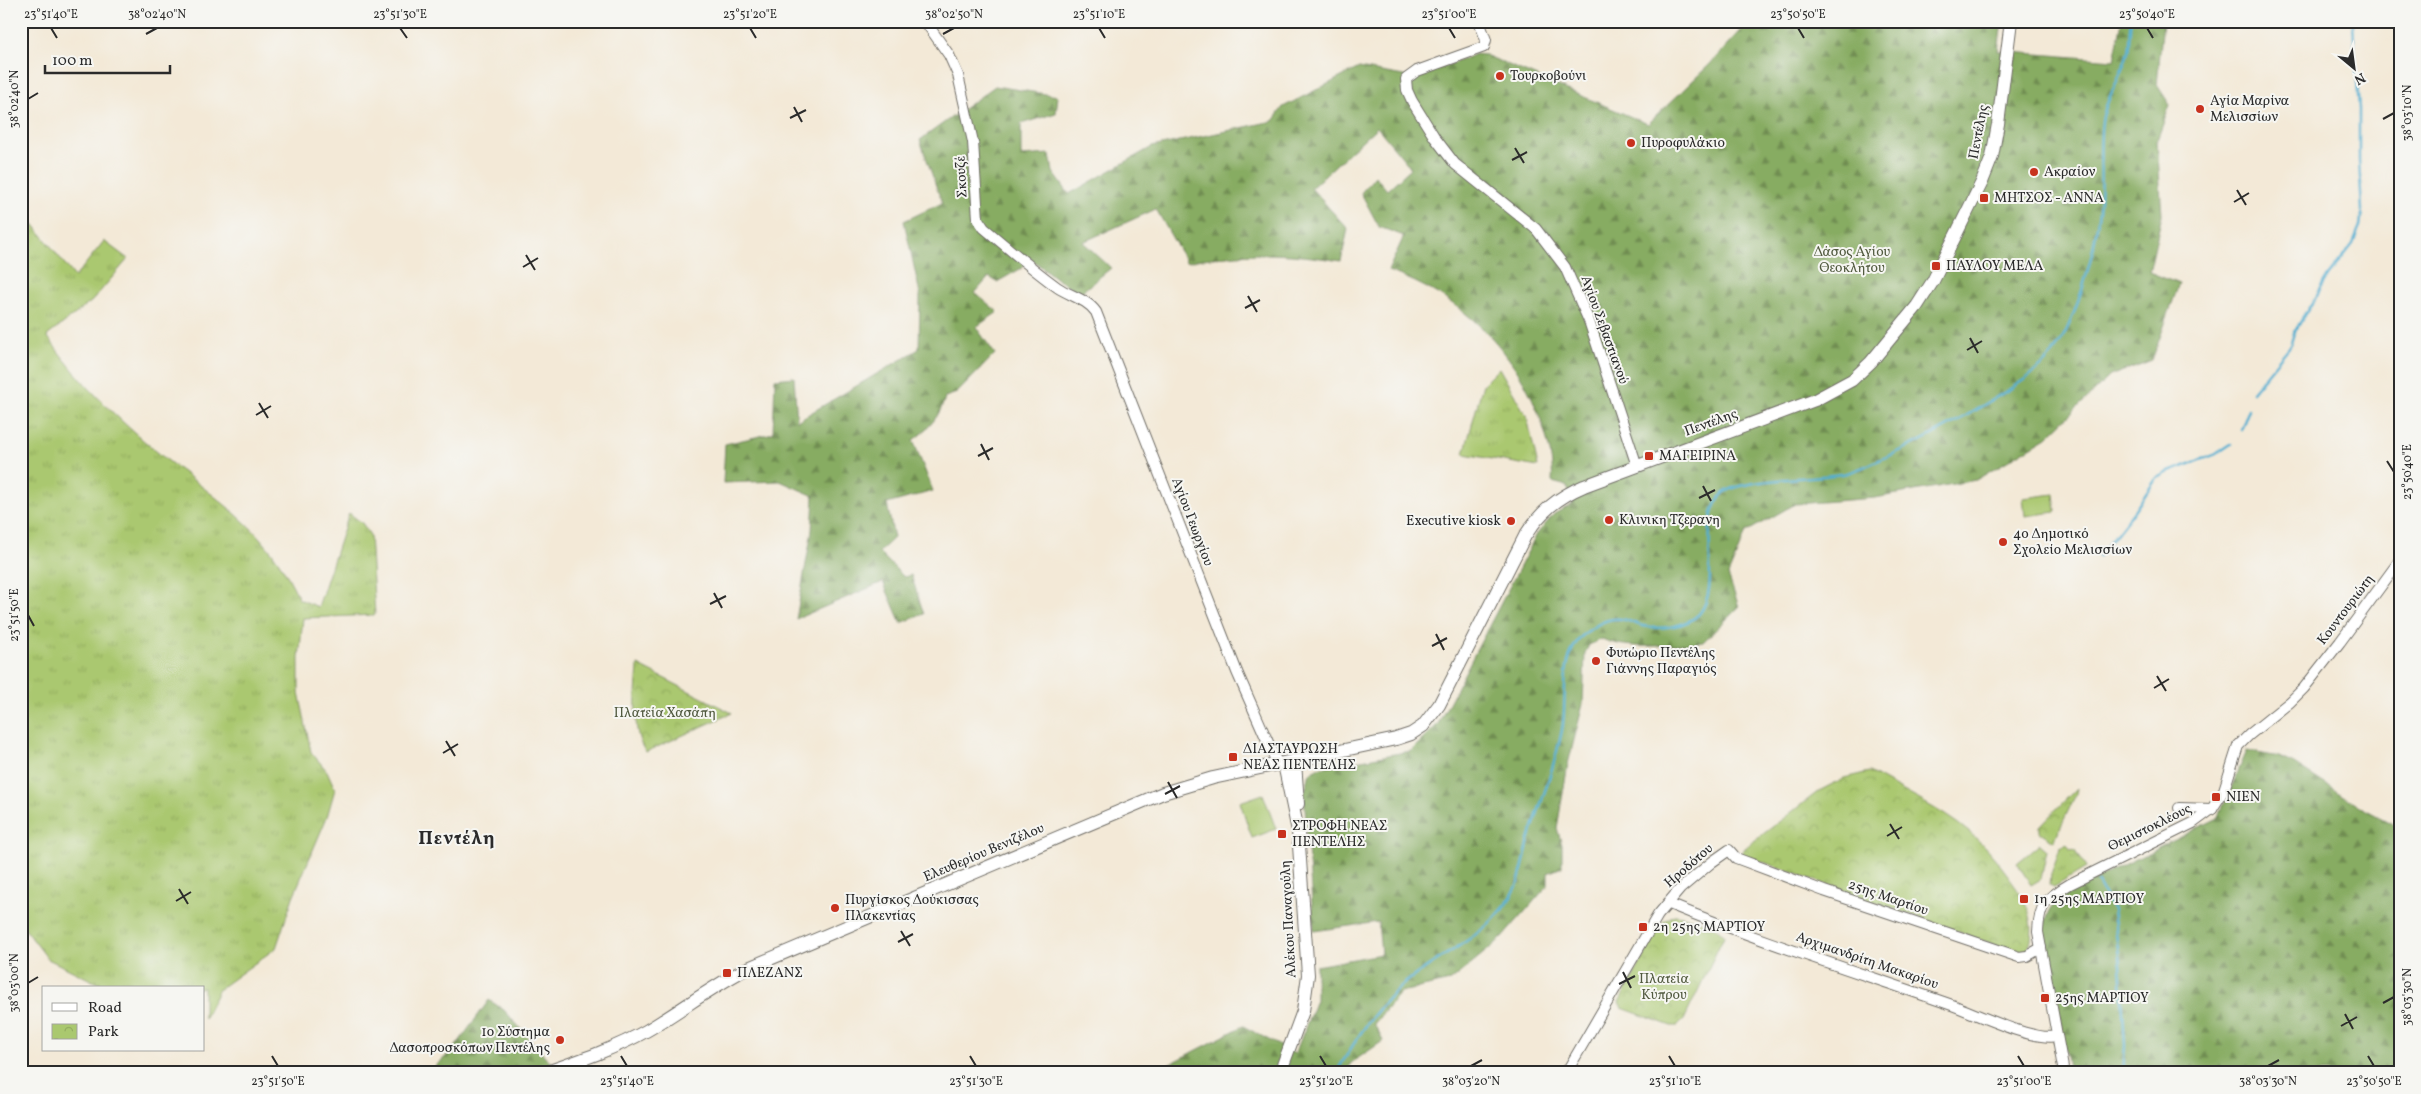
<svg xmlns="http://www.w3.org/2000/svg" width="2421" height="1094" font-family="Vollkorn,serif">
<defs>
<pattern id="grass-tufts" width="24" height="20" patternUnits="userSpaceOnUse" patternTransform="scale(1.25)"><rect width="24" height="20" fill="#aac86f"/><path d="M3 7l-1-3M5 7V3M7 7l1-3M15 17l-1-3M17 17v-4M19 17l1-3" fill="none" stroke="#92ac60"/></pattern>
<pattern id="forest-firs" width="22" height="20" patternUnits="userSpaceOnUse" patternTransform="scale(1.25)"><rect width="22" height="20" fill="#87ac62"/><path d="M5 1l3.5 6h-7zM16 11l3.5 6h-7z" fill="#6f8c51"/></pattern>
<pattern id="park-crowns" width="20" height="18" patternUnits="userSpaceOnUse" patternTransform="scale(1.25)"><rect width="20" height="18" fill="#aac86f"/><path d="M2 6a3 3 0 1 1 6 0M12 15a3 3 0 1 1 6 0" fill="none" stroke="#92ac60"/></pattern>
</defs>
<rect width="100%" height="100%" fill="#f6f6f2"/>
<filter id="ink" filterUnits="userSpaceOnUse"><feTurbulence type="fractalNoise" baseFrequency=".02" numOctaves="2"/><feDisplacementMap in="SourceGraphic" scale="10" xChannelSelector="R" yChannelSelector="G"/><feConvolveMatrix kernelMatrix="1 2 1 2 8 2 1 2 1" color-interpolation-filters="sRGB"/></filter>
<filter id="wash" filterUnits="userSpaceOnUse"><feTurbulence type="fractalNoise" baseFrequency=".0096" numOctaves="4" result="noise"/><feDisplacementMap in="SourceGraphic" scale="20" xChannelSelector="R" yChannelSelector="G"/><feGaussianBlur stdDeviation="1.12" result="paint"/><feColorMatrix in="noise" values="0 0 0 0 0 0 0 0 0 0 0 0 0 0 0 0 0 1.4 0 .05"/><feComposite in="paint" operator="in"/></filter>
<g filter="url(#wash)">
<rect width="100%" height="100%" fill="#f3e9d7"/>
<!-- grass -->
<g fill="url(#grass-tufts)" stroke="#6a7a4d">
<path d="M23 211 75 277 104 241 128 259 92 301 47 336C79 382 118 420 162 456 219 501 269 530 299 599L318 607 349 513 362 523 370 535 375 615 303 618 299 658V692L311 752 327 771 335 789 327 817 293 897 276 948 219 989 204 1019V988H107L48 959 21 924Z"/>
<polygon points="1499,368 1527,417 1538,467 1464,454 1483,384"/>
<polygon points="2040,844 2047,850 2041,879 2031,885 2017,863"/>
<polygon points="2067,844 2070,849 2076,850 2086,868 2054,887 2050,885 2051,874 2060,848"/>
</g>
<!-- forest -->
<g fill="url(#forest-firs)" stroke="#596c46">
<path d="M1750 21H2002L1998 51 2114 60 2122 21H2163L2157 85 2170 105 2157 140 2162 215 2149 272 2179 284 2152 360 2110 376 2047 437 1976 480 1875 498 1795 504 1746 532 1728 575 1739 607 1703 642C1671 644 1632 652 1602 639L1589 645 1585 653 1583 704 1568 764 1557 828 1562 845V867L1548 873V885L1501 939 1450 981 1401 992 1374 1024 1383 1041 1351 1063 1345 1073H1153L1243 1026 1295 1054 1316 1000V966L1381 954 1378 922 1314 931 1304 794 1310 773 1317 768 1411 751 1438 724 1537 534 1554 514 1573 504 1567 486 1552 482C1554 463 1548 443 1543 426 1519 351 1461 296 1388 271L1404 236 1379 227 1361 193 1375 176 1387 190 1411 168 1377 127 1311 188 1348 229 1341 261C1283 252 1245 251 1186 262L1156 209 1083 242 1111 268 1080 293 1057 279 1030 258 1022 268 997 282 989 277 975 293 998 312 976 327 995 354 957 393 945 397C941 415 928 430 913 440L933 491 887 504 894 538 879 552 904 577 911 575 924 614 901 623 883 582 796 619 812 530 814 496 780 481 723 483 725 444 773 433 775 379 794 377 797 421 919 349 920 294 904 221 942 203 920 140 995 86 1058 96 1056 113 1021 124V156L1050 154 1053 172 1069 194 1152 147 1273 121 1283 107 1359 68 1415 78 1476 54 1485 55 1648 124 1709 65Z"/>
<path d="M2247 751 2279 757 2294 764 2359 806 2400 828V1073H2070L2044 930C2047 912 2052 904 2066 894L2218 818Z"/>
<polygon points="489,1000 504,1010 552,1064 526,1073 428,1073 454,1049"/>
</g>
<!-- park -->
<g fill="url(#park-crowns)" stroke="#6a7a4d">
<path d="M638 665 732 713 646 752C630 733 637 689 638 665Z"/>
<path d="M1869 772C1903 792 1940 808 1970 833 1989 849 2003 868 2017 888 2029 907 2037 927 2028 949L2015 952 1741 854 1745 848 1819 791 1844 778Z"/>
<polygon points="2077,788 2076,794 2054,841 2040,832 2040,826"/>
<path d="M1674 915C1684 915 1721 926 1724 936L1684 1020 1678 1026H1671L1622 1008 1619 1002 1663 922Z"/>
</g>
<!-- pitch -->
<g fill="#aac86f" stroke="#6a7a4d">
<polygon points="2054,494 2056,512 2025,516 2023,498"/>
<polygon points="1263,794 1276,829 1252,838 1240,802"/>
</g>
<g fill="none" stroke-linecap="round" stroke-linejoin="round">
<!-- stream -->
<g stroke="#53afd1" stroke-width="2.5">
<polyline points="2252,392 2290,346 2294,333 2313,301 2328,276 2353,244 2360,227 2362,210 2359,160 2359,109 2353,25"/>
<polyline points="2241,430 2249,409"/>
<polyline points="2099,556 2135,510 2156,479 2169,472 2216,454 2231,444"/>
<polyline points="2098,883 2113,910 2120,964 2125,1045 2123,1073"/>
<path d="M1336 1073C1355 1041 1371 1014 1398 989 1436 954 1493 937 1516 888 1523 872 1525 853 1530 837 1541 801 1555 766 1562 730 1568 700 1558 660 1582 636 1590 629 1603 620 1614 619 1625 617 1633 624 1643 626 1660 630 1686 627 1699 614 1724 585 1694 518 1724 493 1741 479 1816 478 1842 474 1854 472 1865 466 1877 461 1919 444 1957 422 1995 398 2015 386 2034 375 2049 358 2076 327 2095 251 2099 211 2103 181 2098 151 2102 121 2106 97 2123 75 2128 51 2130 41 2129 31 2131 21"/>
</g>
</g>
</g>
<g filter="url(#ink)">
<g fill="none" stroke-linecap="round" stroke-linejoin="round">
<!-- minor casing -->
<g stroke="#716e67" stroke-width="12">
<g id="minor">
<path d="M925 21 949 55 958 75 973 142 978 219 984 228C1008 248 1032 269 1057 287 1070 296 1087 299 1096 312L1237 672 1278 765"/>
<polyline points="1479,21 1486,40 1484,47 1417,71 1406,79 1407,90 1412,101 1435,138 1455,164 1536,229 1565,267 1589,321 1637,466"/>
<polyline points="2179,808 2212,809"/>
<path d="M1669 904C1761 942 1858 972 1952 1005 1977 1014 2034 1042 2057 1036"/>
<polyline points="1566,1073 1658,915 1680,889 1712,862 1729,850 1736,858 1824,891 2019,957 2027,956 2041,948"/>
<path d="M2064 1073 2038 932C2039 904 2046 898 2070 884L2193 823 2212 809 2224 790 2238 746 2249 735 2290 702 2304 688 2340 642 2400 560"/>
</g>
</g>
<!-- major casing -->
<g stroke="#716e67" stroke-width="14">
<g id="major">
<polyline points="1295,762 1298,804"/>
<path d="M544 1073C578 1061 614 1049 646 1031 680 1011 711 987 746 969L1163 793 1213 778 1396 739 1411 734 1423 726 1439 705 1525 536C1540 512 1558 497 1584 486L1815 400 1852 380 1871 362 1917 306 1933 281 1982 182 1992 157 1998 124 2011 21"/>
<polyline points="1280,1073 1303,1011 1308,975 1298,831 1284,764"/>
</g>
</g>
<!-- minor -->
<use href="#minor" stroke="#fff" stroke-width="10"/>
<!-- major -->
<use href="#major" stroke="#fff" stroke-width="12"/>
</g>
</g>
<!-- ticks -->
<path fill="none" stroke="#2b2b2b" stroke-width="2" d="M51 28 57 38M400 28 407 38M750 28 756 38M1099 28 1105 38M1449 28 1455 38M1798 28 1804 38M2147 28 2153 38M146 34 157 28M943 34 954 28M28 99 38 93M794 107 802 122M790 118 806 110M2383 119 2394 113M1515 148 1524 163M1512 160 1527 152M2237 190 2246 205M2234 202 2249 193M526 255 535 270M523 267 538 258M1248 296 1257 312M1245 308 1260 300M1970 338 1978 353M1967 350 1982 341M259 403 268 418M256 415 271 406M981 444 989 460M978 456 993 448M2387 461 2394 472M1703 486 1711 501M1699 498 1715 490M714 593 722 608M710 604 726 596M28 615 34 626M1436 634 1444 650M1432 646 1447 638M2157 676 2166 691M2154 688 2169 679M446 741 455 756M443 753 458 744M1168 782 1177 798M1165 794 1180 786M1890 824 1899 839M1887 836 1902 827M179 889 188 904M176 901 191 892M901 931 910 946M898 942 913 934M1623 972 1631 988M28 983 38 977M1619 984 1635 976M2383 1003 2394 997M2345 1014 2353 1029M2341 1026 2357 1017M272 1056 278 1066M621 1056 627 1066M970 1056 976 1066M1320 1056 1326 1066M1669 1056 1675 1066M2018 1056 2024 1066M2368 1056 2374 1066M1471 1066 1482 1060M2268 1066 2279 1060"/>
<!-- markers -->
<g fill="#c8321e" stroke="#f6f6f2" stroke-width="2">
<circle cx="1500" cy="76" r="5"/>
<circle cx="2200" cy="109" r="5"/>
<circle cx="1631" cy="143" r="5"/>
<circle cx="2034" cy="172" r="5"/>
<rect x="1979" y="193" width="10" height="10" rx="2.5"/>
<rect x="1931" y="261" width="10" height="10" rx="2.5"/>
<rect x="1644" y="451" width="10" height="10" rx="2.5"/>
<circle cx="1609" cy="520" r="5"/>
<circle cx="1511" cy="521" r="5"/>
<circle cx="2003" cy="542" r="5"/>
<circle cx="1596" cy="661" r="5"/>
<rect x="1228" y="752" width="10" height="10" rx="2.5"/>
<rect x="2211" y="792" width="10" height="10" rx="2.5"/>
<rect x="1277" y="829" width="10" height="10" rx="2.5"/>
<rect x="2019" y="894" width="10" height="10" rx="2.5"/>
<circle cx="835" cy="908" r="5"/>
<rect x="1638" y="922" width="10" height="10" rx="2.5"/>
<rect x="722" y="968" width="10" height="10" rx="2.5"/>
<rect x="2040" y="993" width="10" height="10" rx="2.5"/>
<circle cx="560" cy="1040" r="5"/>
</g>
<g text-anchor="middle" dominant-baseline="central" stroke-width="4" stroke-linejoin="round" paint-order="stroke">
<!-- poi labels -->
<g font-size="14" fill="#2b2b2b" stroke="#f6f6f2" text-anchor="start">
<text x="1510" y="76">Τουρκοβούνι</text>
<text x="2210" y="101">Αγία Μαρίνα<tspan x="2210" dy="16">Μελισσίων</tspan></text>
<text x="1641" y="143">Πυροφυλάκιο</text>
<text x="2044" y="172">Ακραίον</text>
<text x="1994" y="198">ΜΗΤΣΟΣ - ΑΝΝΑ</text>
<text x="1946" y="266">ΠΑΥΛΟΥ ΜΕΛΑ</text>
<text x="1659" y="456">ΜΑΓΕΙΡΙΝΑ</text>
<text x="1619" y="520">Kλινικη Tζερανη</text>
<text x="1501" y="521" text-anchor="end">Executive kiosk</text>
<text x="2013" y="534">4ο Δημοτικό<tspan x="2013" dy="16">Σχολείο Μελισσίων</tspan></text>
<text x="1606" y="653">Φυτώριο Πεντέλης<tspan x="1606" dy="16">Γιάννης Παραγιός</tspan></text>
<text x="1243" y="749">ΔΙΑΣΤΑΥΡΩΣΗ<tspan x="1243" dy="16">ΝΕΑΣ ΠΕΝΤΕΛΗΣ</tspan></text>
<text x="2226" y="797">ΝΙΕΝ</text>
<text x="1292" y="826">ΣΤΡΟΦΗ ΝΕΑΣ<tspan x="1292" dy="16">ΠΕΝΤΕΛΗΣ</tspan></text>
<text x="2034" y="899">1η 25ης ΜΑΡΤΙΟΥ</text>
<text x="845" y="900">Πυργίσκος Δούκισσας<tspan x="845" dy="16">Πλακεντίας</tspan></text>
<text x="1653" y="927">2η 25ης ΜΑΡΤΙΟΥ</text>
<text x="737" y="973">ΠΛΕΖΑΝΣ</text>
<text x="2055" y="998">25ης ΜΑΡΤΙΟΥ</text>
<text x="550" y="1032" text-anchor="end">1ο Σύστημα<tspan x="550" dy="16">Δασοπροσκόπων Πεντέλης</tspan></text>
</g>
<!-- street labels -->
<g font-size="14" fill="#2b2b2b" stroke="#f6f6f2">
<text transform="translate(1979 132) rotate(-79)">Πεντέλης</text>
<text transform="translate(962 177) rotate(-93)">Σκουζέ</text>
<text transform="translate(1604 330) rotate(70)">Αγίου Σεβαστιανού</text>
<text transform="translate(1711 423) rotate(-20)">Πεντέλης</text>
<text transform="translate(1192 522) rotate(69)">Αγίου Γεωργίου</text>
<text transform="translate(2346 610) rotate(-53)">Κουντουριώτη</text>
<text transform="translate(2150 828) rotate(-26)">Θεμιστοκλέους</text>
<text transform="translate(984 853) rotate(-23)">Ελευθερίου Βενιζέλου</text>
<text transform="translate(1689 866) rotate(-41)">Ηροδότου</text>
<text transform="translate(1888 898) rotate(19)">25ης Μαρτίου</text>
<text transform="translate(1289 919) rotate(-93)">Αλέκου Παναγούλη</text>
<text transform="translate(1867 961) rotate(19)">Αρχιμανδρίτη Μακαρίου</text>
</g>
<!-- park labels -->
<g font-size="14" fill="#515a3f" stroke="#f6f6f2">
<text x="1852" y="252">Δάσος Αγίου<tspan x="1852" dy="16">Θεοκλήτου</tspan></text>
<text x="665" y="713">Πλατεία Χασάπη</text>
<text x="1664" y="979">Πλατεία<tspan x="1664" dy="16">Κύπρου</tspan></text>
</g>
<!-- district labels -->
<g font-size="19" font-weight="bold" letter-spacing="1" fill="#2b2b2b" stroke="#f6f6f2">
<text x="457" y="839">Πεντέλη</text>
</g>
</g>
<!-- margin -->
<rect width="2421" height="1094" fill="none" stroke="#f6f6f2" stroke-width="55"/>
<!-- legend -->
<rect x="42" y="986" width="162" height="65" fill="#f6f6f2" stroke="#a5a5a2"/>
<rect x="52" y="1003" width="25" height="8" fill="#ffffff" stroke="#a5a5a2"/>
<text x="88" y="1012" font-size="15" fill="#2b2b2b">Road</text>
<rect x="52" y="1024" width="25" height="15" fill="url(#park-crowns)" stroke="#a5a5a2"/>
<text x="88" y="1036" font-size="15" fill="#2b2b2b">Park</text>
<!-- north arrow -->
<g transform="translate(2354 68) rotate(151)" stroke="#f6f6f2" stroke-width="4" paint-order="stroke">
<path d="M0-4L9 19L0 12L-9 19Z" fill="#2b2b2b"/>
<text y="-8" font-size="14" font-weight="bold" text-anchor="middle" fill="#2b2b2b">N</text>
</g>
<!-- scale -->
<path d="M45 65v8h125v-8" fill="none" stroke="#2b2b2b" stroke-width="2.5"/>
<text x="52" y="65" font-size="15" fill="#2b2b2b" stroke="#f6f6f2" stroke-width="4" paint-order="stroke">100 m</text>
<rect x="28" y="28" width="2366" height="1038" fill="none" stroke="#2b2b2b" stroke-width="2"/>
<g font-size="12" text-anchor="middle" fill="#2b2b2b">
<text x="51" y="18">23°51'40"E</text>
<text x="157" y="18">38°02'40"N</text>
<text x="400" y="18">23°51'30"E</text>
<text x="750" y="18">23°51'20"E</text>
<text x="954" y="18">38°02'50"N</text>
<text x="1099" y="18">23°51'10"E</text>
<text x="1449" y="18">23°51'00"E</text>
<text x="1798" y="18">23°50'50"E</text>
<text x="2147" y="18">23°50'40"E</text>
<text transform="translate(14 99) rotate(-90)" y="4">38°02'40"N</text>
<text transform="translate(2407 113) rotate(-90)" y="4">38°03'10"N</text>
<text transform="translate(2407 472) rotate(-90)" y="4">23°50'40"E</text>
<text transform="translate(14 615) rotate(-90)" y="4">23°51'50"E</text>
<text transform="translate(14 983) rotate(-90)" y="4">38°03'00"N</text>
<text transform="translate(2407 997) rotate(-90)" y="4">38°03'30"N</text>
<text x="278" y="1085">23°51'50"E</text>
<text x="627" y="1085">23°51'40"E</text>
<text x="976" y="1085">23°51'30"E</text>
<text x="1326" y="1085">23°51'20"E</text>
<text x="1471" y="1085">38°03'20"N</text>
<text x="1675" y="1085">23°51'10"E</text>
<text x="2024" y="1085">23°51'00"E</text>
<text x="2268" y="1085">38°03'30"N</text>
<text x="2374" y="1085">23°50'50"E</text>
</g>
</svg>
